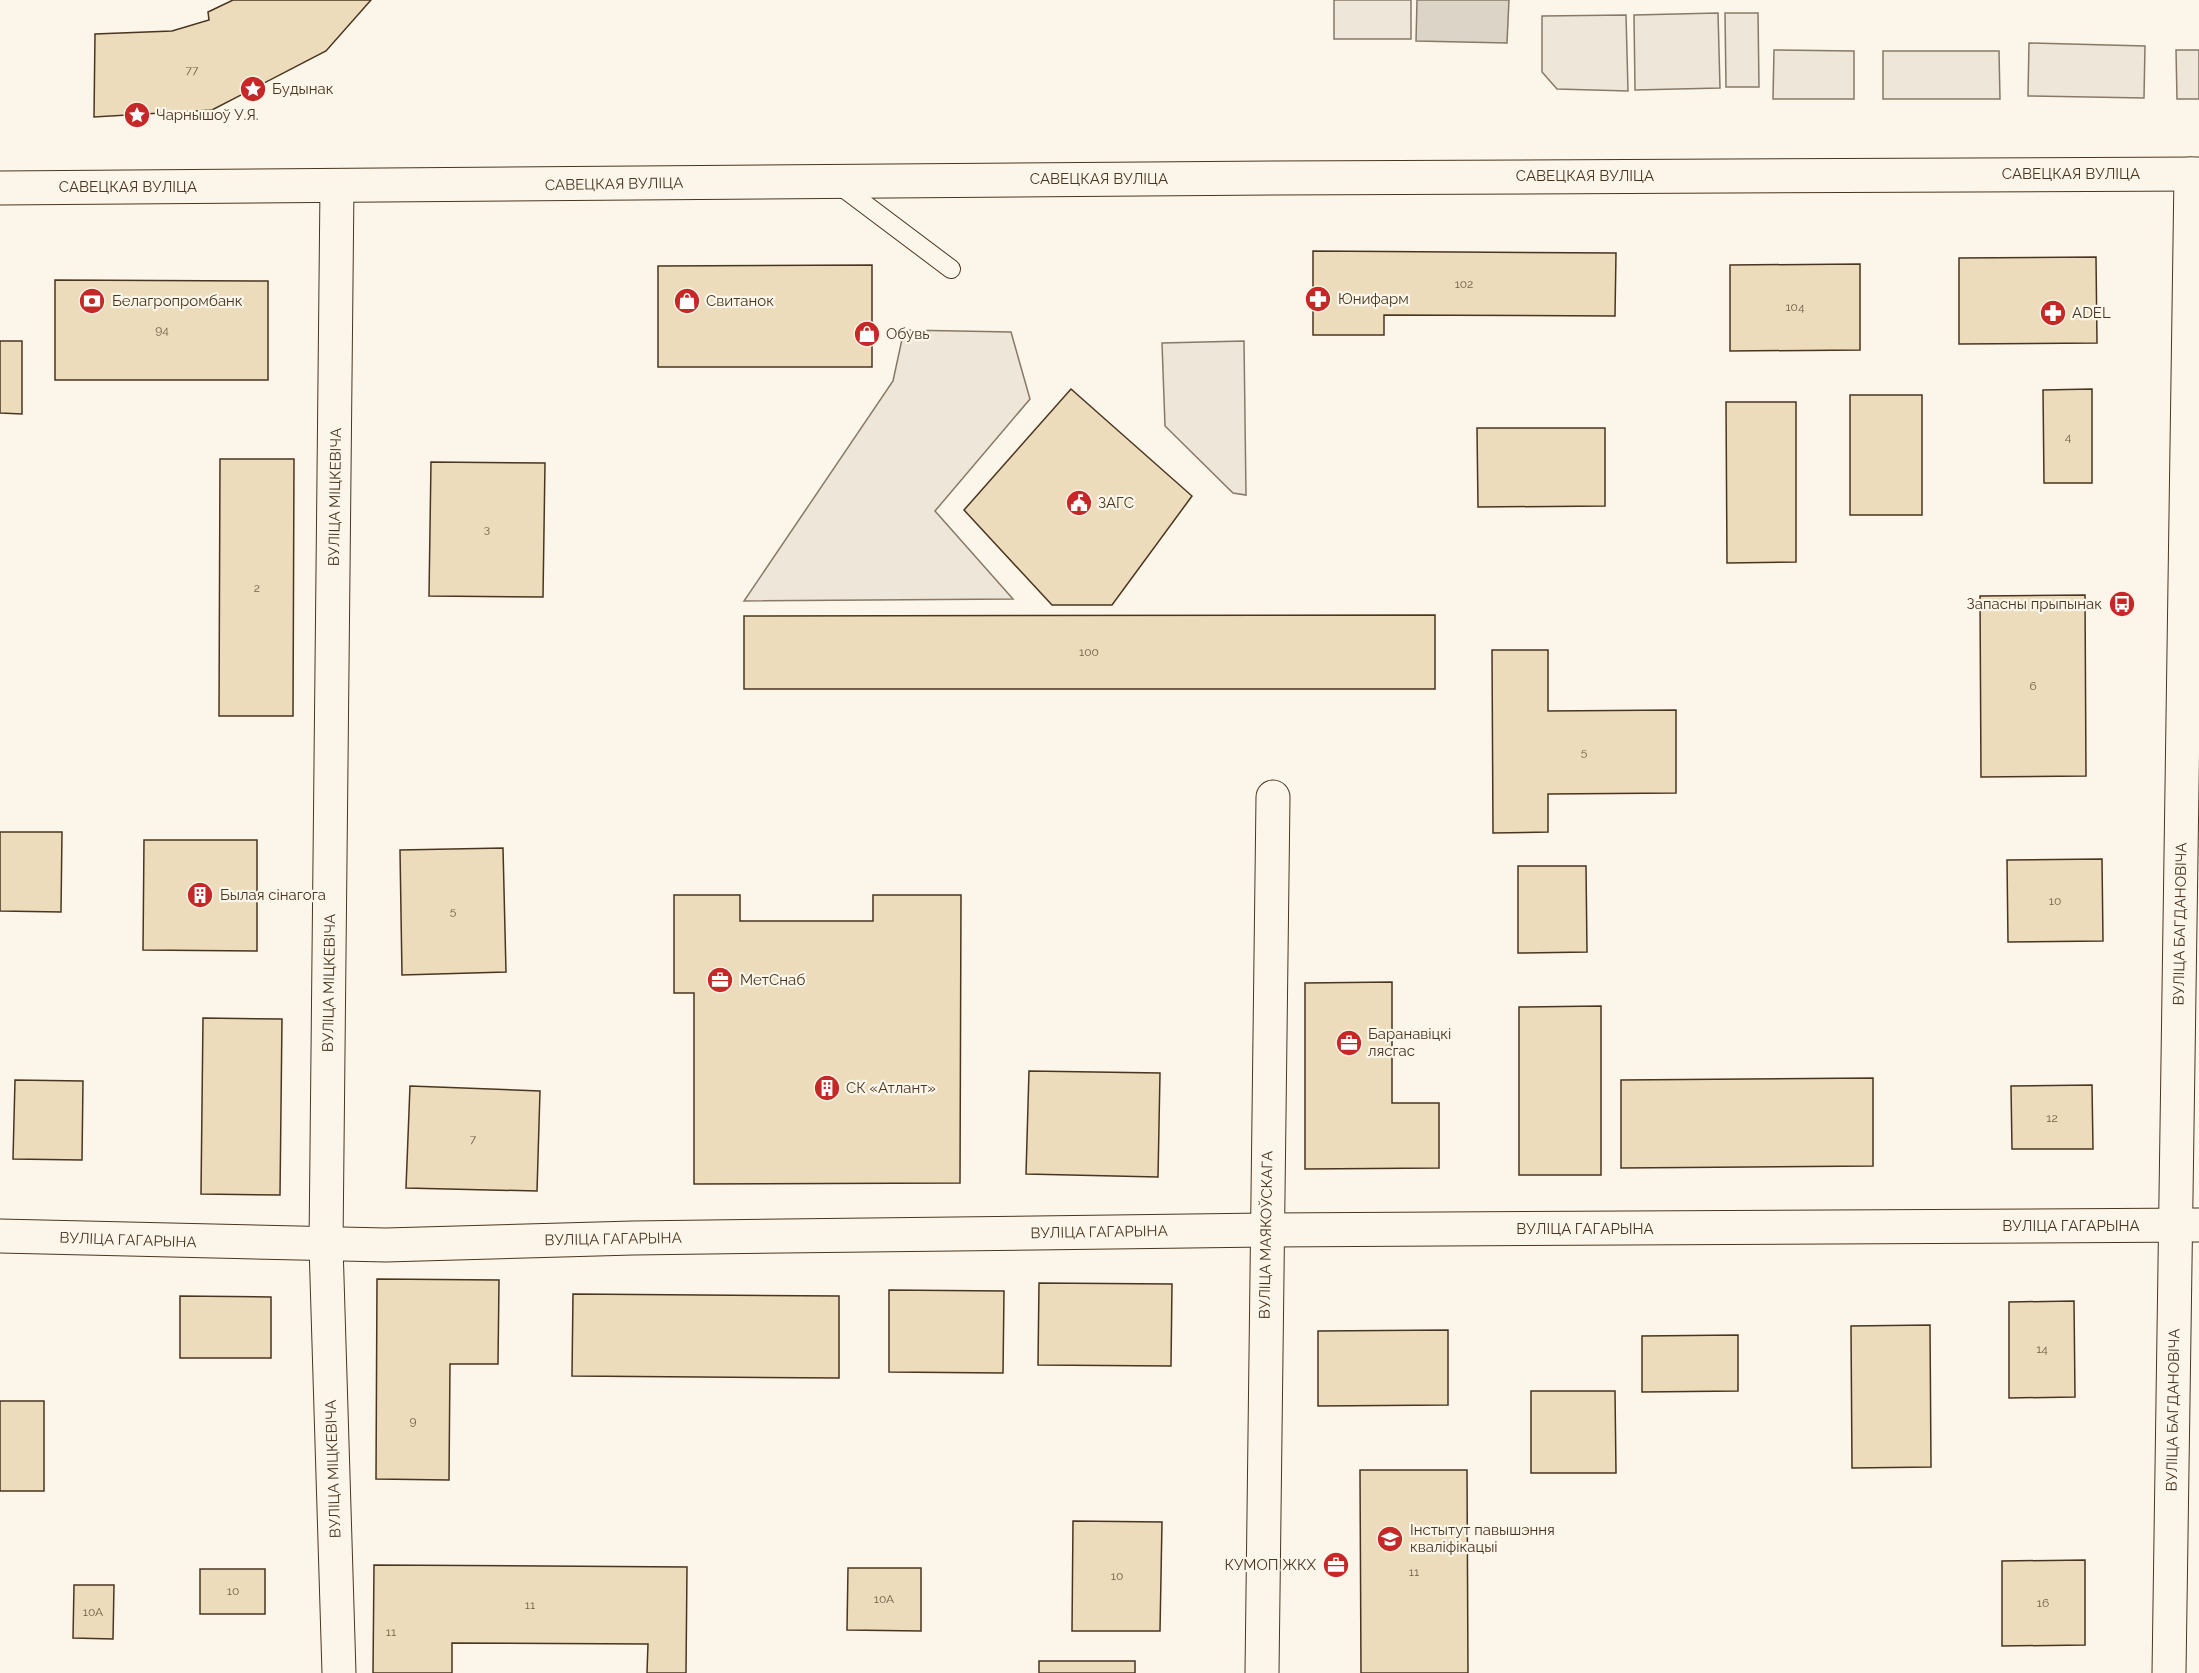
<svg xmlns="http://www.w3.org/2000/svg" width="2199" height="1673" font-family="Raleway,sans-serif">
<rect width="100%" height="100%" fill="#fbf6e9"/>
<!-- green -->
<g fill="#ede6d9" stroke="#887966" stroke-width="1.5">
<rect x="1334" y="0" width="77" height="39"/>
<polygon points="1718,13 1720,88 1635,90 1634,15"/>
<polygon points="1725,13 1758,13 1759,87 1726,87"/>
<polygon points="1626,15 1628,91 1557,89 1542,72 1542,16"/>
<polygon points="2029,43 2145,46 2144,98 2028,96"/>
<polygon points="1774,50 1854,51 1854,99 1773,99"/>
<polygon points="2176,50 2199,50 2199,99 2177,99"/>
<polygon points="1883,51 1999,51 2000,99 1883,99"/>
<polygon points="904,330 1011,332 1030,399 935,511 1013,599 744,601 893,381"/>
<polygon points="1244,341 1246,495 1233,493 1165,426 1162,343"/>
</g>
<!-- water -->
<polygon fill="#dcd4c6" stroke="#887966" stroke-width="1.5" points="1417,0 1509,0 1507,43 1416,41"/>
<!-- building -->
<g fill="#ecdcbc" stroke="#4a3520" stroke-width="1.5">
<polygon points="233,0 371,0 326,51 212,110 94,117 95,34 172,31 209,20 208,12"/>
<polygon points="1313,251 1616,253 1615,316 1384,315 1384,335 1313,335"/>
<polygon points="2096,257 2097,343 1959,344 1959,258"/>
<polygon points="1860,264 1860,350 1730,351 1730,265"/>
<polygon points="872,265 872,367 658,367 658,266"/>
<polygon points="55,280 268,281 268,380 55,380"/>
<polygon points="0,341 22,341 22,414 0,413"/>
<polygon points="1071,389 1192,496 1112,605 1052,605 964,510"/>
<polygon points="2092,389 2092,483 2044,483 2043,390"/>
<rect x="1850" y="395" width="72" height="120"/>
<polygon points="1726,402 1796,402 1796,562 1727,563"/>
<polygon points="1477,428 1605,428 1605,506 1478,507"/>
<polygon points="220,459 294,459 293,716 219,716"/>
<polygon points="431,462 545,463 543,597 429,596"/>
<polygon points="2085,595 2086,776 1981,777 1980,596"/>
<polygon points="1435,615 1435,689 744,689 744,616"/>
<polygon points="1492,650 1548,650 1548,711 1676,710 1676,793 1548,794 1548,832 1493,833"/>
<polygon points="0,832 62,832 61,912 0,911"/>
<polygon points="144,840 257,840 257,951 143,950"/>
<polygon points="503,848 506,972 402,975 400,850"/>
<polygon points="2102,859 2103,941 2008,942 2007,860"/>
<polygon points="1518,866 1586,866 1587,952 1518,953"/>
<polygon points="674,895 740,895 740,921 873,921 873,895 961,895 960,1183 694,1184 694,993 674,993"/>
<polygon points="1392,982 1392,1103 1439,1103 1439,1168 1305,1169 1305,983"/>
<polygon points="1601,1006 1601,1175 1519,1175 1519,1007"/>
<polygon points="203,1018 282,1019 280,1195 201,1194"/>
<polygon points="1029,1071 1160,1073 1158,1177 1026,1174"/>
<polygon points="1873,1078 1873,1166 1621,1168 1621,1080"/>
<polygon points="15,1080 83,1081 82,1160 13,1159"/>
<polygon points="2092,1085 2093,1149 2012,1149 2011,1086"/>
<polygon points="410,1086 540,1091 537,1191 406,1188"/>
<polygon points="377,1279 499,1280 498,1364 450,1364 449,1480 376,1479"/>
<polygon points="1039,1283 1172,1284 1171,1366 1038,1365"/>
<polygon points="889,1290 1004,1291 1003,1373 889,1372"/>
<polygon points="573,1294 839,1296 839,1378 572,1376"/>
<polygon points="180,1296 271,1297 271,1358 180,1358"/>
<polygon points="2074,1301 2075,1397 2009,1398 2009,1302"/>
<polygon points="1930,1325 1931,1467 1852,1468 1851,1326"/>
<polygon points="1448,1330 1448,1405 1318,1406 1318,1331"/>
<polygon points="1738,1335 1738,1391 1642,1392 1642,1336"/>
<polygon points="1531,1391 1615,1391 1616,1473 1531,1473"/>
<rect x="0" y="1401" width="44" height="90"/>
<polygon points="1360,1470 1467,1470 1468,1673 1361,1673"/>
<polygon points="1073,1521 1162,1522 1160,1631 1072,1631"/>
<polygon points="2085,1560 2085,1645 2002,1646 2002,1561"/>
<polygon points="374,1565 687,1567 686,1673 647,1673 648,1644 452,1643 452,1673 373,1673"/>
<polygon points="848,1568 921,1568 921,1631 847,1630"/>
<rect x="200" y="1569" width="65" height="45"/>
<polygon points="74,1585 114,1585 113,1639 73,1638"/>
<rect x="1039" y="1661" width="96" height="12"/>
</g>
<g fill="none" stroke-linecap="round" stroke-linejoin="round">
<!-- lane casing -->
<g stroke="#4a3520" stroke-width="20">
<polyline id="lane" points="838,184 951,269"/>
</g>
<!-- street casing -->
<g stroke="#4a3520" stroke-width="35">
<g id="street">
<polyline points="0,1236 386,1245 633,1238 1266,1230 2199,1225"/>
<polyline points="1262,1673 1273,797"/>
<polyline points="2169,1673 2191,174"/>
</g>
</g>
<!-- secondary casing -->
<g stroke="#4a3520" stroke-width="35">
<g id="secondary">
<polyline points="337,186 326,1245 339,1673"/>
<polyline points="0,188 1274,178 2199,174"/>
</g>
</g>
<!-- lane -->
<use href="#lane" stroke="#fbf6e9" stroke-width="18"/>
<!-- street -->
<use href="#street" stroke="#fbf6e9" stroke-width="33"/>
<!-- secondary -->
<use href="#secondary" stroke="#fbf6e9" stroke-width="33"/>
</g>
<!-- icons -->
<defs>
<g id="sight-disc" transform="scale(1.35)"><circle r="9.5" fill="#c62828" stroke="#fbf6e9"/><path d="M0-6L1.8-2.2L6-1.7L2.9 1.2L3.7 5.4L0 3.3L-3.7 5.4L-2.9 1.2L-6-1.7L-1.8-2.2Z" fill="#fff"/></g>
<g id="pharmacy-disc" transform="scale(1.35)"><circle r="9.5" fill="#c62828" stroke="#fbf6e9"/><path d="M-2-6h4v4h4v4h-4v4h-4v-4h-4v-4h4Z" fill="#fff"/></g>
<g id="bank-disc" transform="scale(1.35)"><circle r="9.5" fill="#c62828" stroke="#fbf6e9"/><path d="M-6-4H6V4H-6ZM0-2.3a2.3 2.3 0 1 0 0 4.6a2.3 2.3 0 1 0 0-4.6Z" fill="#fff"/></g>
<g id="shop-disc" transform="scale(1.35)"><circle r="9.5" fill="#c62828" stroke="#fbf6e9"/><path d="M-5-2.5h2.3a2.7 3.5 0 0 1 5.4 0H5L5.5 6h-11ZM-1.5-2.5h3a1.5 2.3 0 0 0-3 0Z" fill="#fff"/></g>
<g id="civic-disc" transform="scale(1.35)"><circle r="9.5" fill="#c62828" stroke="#fbf6e9"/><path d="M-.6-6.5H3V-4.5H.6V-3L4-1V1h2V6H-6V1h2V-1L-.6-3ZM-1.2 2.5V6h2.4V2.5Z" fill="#fff"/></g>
<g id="bus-disc" transform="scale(1.35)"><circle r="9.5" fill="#c62828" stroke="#fbf6e9"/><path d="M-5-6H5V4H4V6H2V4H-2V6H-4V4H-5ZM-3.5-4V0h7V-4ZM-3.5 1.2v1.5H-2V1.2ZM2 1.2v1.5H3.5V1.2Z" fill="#fff"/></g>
<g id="building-disc" transform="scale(1.35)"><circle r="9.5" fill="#c62828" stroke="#fbf6e9"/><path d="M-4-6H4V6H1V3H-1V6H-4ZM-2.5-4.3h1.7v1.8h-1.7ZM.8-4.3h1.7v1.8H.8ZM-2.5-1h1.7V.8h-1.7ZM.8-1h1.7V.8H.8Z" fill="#fff"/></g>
<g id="office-disc" transform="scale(1.35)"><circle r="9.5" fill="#c62828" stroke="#fbf6e9"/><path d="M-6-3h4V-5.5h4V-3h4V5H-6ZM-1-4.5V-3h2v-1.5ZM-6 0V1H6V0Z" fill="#fff"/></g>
<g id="university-disc" transform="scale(1.35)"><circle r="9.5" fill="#c62828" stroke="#fbf6e9"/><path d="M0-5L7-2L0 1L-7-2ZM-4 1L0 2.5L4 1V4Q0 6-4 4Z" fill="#fff"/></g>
</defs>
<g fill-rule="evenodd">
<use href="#sight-disc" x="253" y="89"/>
<use href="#sight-disc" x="137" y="115"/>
<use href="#pharmacy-disc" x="1318" y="299"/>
<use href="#bank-disc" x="92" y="301"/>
<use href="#shop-disc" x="687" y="301"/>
<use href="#pharmacy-disc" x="2053" y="313"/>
<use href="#shop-disc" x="867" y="334"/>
<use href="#civic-disc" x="1079" y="503"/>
<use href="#bus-disc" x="2122" y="604"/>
<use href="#building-disc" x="200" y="895"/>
<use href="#office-disc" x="720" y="980"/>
<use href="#office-disc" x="1349" y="1043"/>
<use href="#building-disc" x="827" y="1088"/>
<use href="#university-disc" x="1390" y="1539"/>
<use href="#office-disc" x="1336" y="1565"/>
</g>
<g text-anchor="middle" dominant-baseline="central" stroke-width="4.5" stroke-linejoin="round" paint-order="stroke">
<!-- number labels -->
<g font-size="12" fill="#725f47">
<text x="192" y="70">77</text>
<text x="1464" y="284">102</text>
<text x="1795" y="307">104</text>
<text x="162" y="330">94</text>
<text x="2068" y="437">4</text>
<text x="487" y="529">3</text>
<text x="257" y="588">2</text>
<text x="1089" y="652">100</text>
<text x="2033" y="686">6</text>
<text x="1584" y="752">5</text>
<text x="2055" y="901">10</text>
<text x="453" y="911">5</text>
<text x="2052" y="1118">12</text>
<text x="473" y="1139">7</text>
<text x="2042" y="1349">14</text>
<text x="413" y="1421">9</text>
<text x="1414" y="1572">11</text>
<text x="1117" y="1576">10</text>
<text x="233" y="1591">10</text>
<text x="884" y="1599">10А</text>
<text x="2043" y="1603">16</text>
<text x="530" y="1605">11</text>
<text x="93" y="1612">10А</text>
<text x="391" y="1632">11</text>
</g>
<!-- poi labels -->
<g font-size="15" fill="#4a3520" stroke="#fbf6e9" text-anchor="start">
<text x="272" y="89">Будынак</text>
<text x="156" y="115">Чарнышоў У.Я.</text>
<text x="1338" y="299">Юнифарм</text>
<text x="112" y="301">Белагропромбанк</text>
<text x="706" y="301">Свитанок</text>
<text x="2072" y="313">ADEL</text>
<text x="886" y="334">Обувь</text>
<text x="1098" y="503">ЗАГС</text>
<text x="2102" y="604" text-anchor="end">Запасны прыпынак</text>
<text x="220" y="895">Былая сінагога</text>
<text x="740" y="980">МетСнаб</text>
<text x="1368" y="1034">Баранавіцкі<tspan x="1368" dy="17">лясгас</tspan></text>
<text x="846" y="1088">СК «Атлант»</text>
<text x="1410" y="1530">Інстытут павышэння<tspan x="1410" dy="17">кваліфікацыі</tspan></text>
<text x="1316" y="1565" text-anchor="end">КУМОП ЖКХ</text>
</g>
<!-- street labels -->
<g font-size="15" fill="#4a3520" stroke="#fbf6e9">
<text x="2071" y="174">САВЕЦКАЯ ВУЛІЦА</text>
<text x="1585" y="176">САВЕЦКАЯ ВУЛІЦА</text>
<text x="1099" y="179">САВЕЦКАЯ ВУЛІЦА</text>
<text transform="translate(614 184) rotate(-1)">САВЕЦКАЯ ВУЛІЦА</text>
<text x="128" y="187">САВЕЦКАЯ ВУЛІЦА</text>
<text transform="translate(335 497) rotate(-89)">ВУЛІЦА МІЦКЕВІЧА</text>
<text transform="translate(2180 924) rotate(-89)">ВУЛІЦА БАГДАНОВІЧА</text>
<text transform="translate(329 983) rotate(-89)">ВУЛІЦА МІЦКЕВІЧА</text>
<text x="2071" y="1226">ВУЛІЦА ГАГАРЫНА</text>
<text x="1585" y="1229">ВУЛІЦА ГАГАРЫНА</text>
<text transform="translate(1099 1232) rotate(-1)">ВУЛІЦА ГАГАРЫНА</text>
<text transform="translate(1266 1235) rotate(-89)">ВУЛІЦА МАЯКОЎСКАГА</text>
<text transform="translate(613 1239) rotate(-1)">ВУЛІЦА ГАГАРЫНА</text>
<text transform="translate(128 1240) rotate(2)">ВУЛІЦА ГАГАРЫНА</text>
<text transform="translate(2173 1410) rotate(-89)">ВУЛІЦА БАГДАНОВІЧА</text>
<text transform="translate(333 1469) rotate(-92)">ВУЛІЦА МІЦКЕВІЧА</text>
</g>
</g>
</svg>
